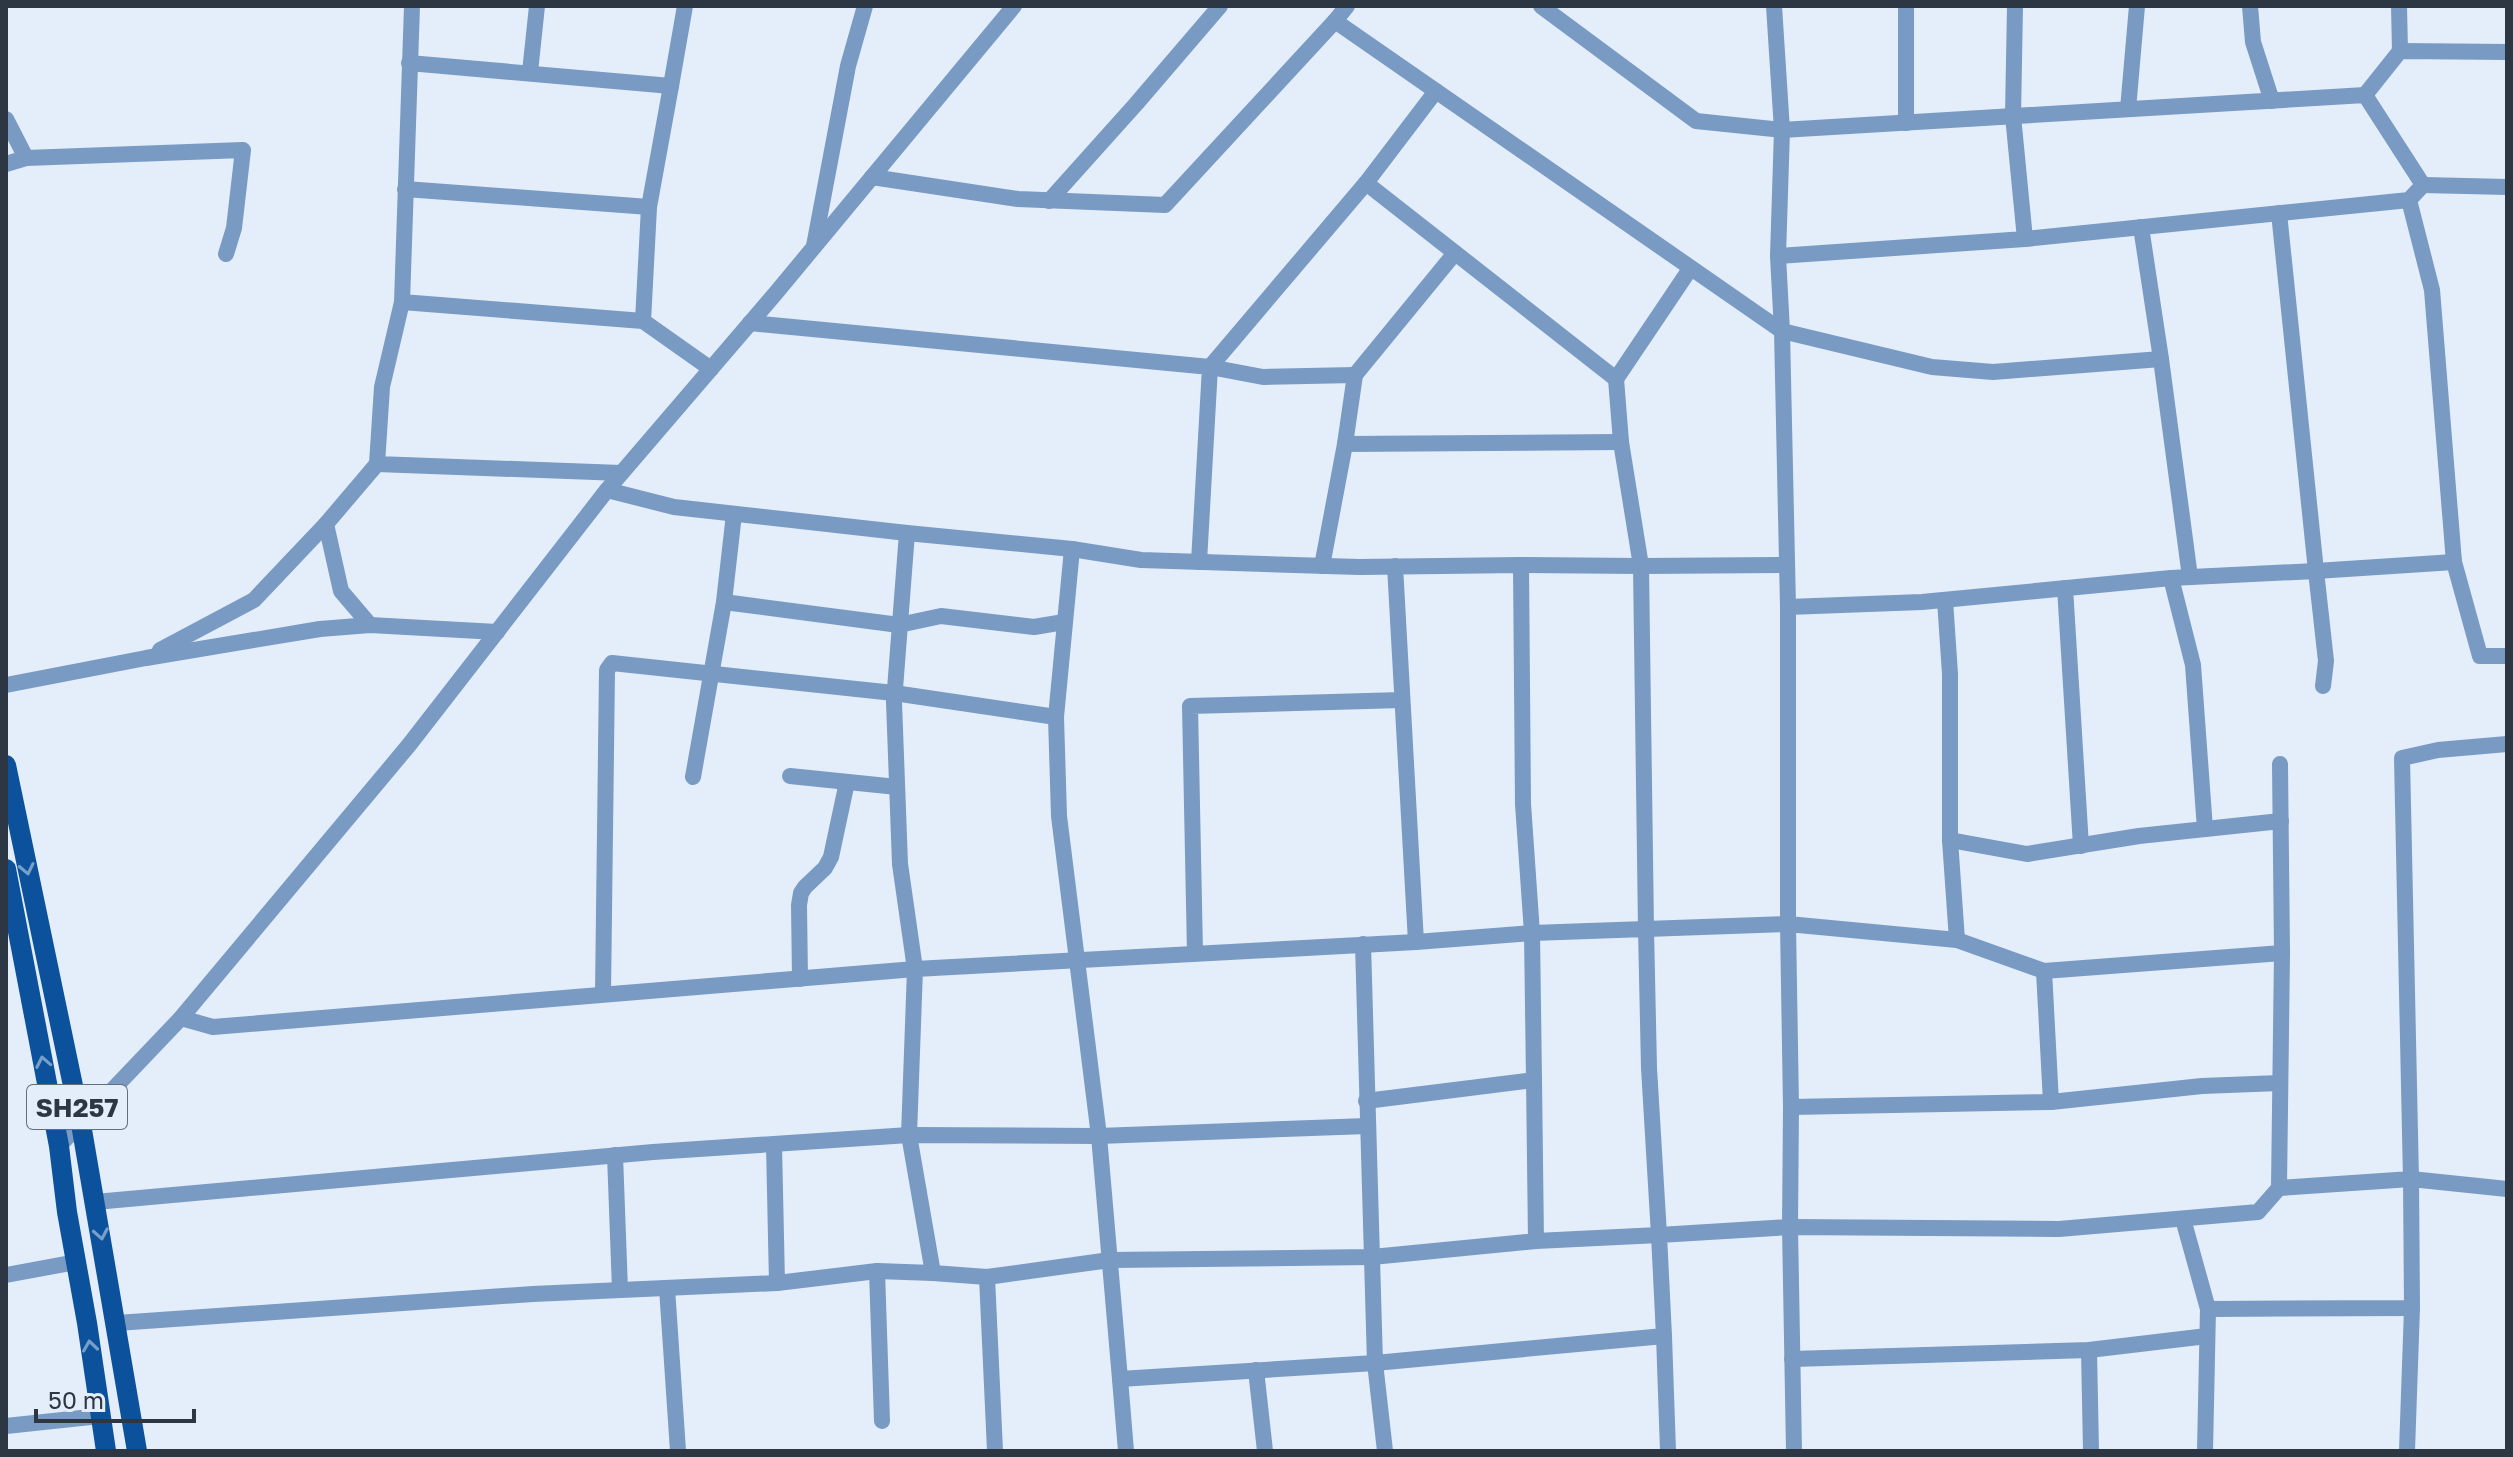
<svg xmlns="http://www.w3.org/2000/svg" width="2513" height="1457" font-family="'Golos Text',sans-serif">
<rect width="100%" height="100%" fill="#e4edfa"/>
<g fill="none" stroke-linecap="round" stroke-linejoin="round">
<!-- minor -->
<g stroke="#799ac3" stroke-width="16">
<polyline points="412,6 402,302 643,321 711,369"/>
<polyline points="1541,6 1696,121 1782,130 1778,256"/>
<polyline points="1774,6 1782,130 2365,95 2423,185 2409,200 2025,239"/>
<polyline points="2015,6 2013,116 2025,239 1778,256 1782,331 1932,367 1993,372 2161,359"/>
<polyline points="2250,6 2253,42 2272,101"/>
<polyline points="2399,6 2400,51"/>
<polyline points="1335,21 1347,6"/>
<polyline points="409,63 671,86 685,6"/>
<polyline points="530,72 537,6"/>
<polyline points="1436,91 1366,183 1616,379 1621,442 1641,566 1787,565"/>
<polyline points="2365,95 2400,51 2507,52"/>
<polyline points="2128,109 2137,6"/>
<polyline points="6,119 26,158 6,164"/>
<polyline points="1906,123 1906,6"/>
<polyline points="26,158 243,150 234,228 226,254"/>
<polyline points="872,177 1018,199 1165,205 1335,21 1782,331 1788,607"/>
<polyline points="1366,183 1210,367 1263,377 1355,375 1345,444 1621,442"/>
<polyline points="2423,185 2507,187"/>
<polyline points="405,189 649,207"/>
<polyline points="2409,200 2432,290 2454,562"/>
<polyline points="1049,201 1136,104 1220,6"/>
<polyline points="2279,213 2316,571 2454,562 2480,656 2507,656"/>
<polyline points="2141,227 2161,359 2190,577"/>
<polyline points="814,246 848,66 865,6"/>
<polyline points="402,302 382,387 377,464 621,473"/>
<polyline points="643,321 649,207 671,86"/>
<polyline points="750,323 1210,367 1199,562"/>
<polyline points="1355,375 1455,253"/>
<polyline points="1616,379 1690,269"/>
<polyline points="326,524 341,591 370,625"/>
<polyline points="1521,565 1641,566 1646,929 1788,924 1957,940 2044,971 2051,1102 1791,1107 1788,924 1788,607 1922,602 2171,578 2316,571 2326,661 2323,686"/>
<polyline points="1322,566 1345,444"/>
<polyline points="1395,566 1416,942"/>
<polyline points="2171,578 2193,665 2205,829"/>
<polyline points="2065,588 2081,846"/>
<polyline points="1945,600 1950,674 1950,840 1957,940"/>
<polyline points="724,602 899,625 941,616 1034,627 1064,622"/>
<polyline points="160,650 254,600 326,524 377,464"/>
<polyline points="6,685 146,658 320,629 370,625 497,632"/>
<polyline points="1056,717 1059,816 1099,1136 1120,1379 1375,1363 1363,944"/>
<polyline points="2280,764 2282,953"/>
<polyline points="790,776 897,787"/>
<polyline points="693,777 724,602 734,514"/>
<polyline points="1950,840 2027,854 2139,836 2281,821"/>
<polyline points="1195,953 1190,706 1402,700"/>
<polyline points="800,979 799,905 801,893 805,887 825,868 831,857 847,782"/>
<polyline points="603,994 607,670 612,663 894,693 1056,717 1072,549"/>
<polyline points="181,1018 213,1027 915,969 900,864 894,702 907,533 674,507 607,490"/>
<polyline points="1366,1101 1534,1080 1532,933 1646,929 1649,1068 1659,1235 1536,1241"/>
<polyline points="2051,1102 2202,1086 2280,1083"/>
<polyline points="774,1145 777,1283"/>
<polyline points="59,1146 181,1018 409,745 607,490 775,294 1014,6"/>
<polyline points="615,1155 620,1290"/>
<polyline points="2279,1188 2411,1179 2402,758 2438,750 2507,744"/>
<polyline points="95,1202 653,1152 909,1135 915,969 1416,942 1532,933 1523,804 1521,565 1359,567 1141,560 1072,549 907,533"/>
<polyline points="2183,1219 2208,1309 2205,1451"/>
<polyline points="877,1271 882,1421"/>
<polyline points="933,1273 987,1277 995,1451"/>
<polyline points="6,1275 76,1262"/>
<polyline points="987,1277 1110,1260 1372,1257 1536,1241 1534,1080"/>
<polyline points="667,1288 678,1451"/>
<polyline points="2208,1309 2412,1308 2411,1179 2507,1189"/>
<polyline points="117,1323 533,1294 777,1283 877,1271 933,1273 909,1135 1099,1136 1367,1126"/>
<polyline points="1664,1336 1668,1451"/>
<polyline points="2089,1350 2091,1451"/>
<polyline points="1792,1359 2089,1350 2207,1336"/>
<polyline points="1256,1370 1265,1451"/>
<polyline points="1120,1379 1126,1451"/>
<polyline points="6,1426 100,1416"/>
<polyline points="1385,1451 1375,1363 1664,1336 1659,1235 1790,1227 1791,1107"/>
<polyline points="1794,1451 1790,1227 2059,1229 2258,1212 2279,1188 2282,953 2044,971"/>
<polyline points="2407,1451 2412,1308"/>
</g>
<!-- primary -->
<g stroke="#0b519b" stroke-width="20">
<polyline points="6,765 81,1124 137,1451"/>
<polyline points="6,869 59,1146 67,1212 87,1323 106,1451"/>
</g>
</g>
<!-- one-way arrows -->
<defs><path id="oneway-chevron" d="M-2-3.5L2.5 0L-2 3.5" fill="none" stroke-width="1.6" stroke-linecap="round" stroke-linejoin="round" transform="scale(2)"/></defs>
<g stroke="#789fca">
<use href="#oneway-chevron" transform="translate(27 869) rotate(78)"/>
<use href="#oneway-chevron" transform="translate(43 1062) rotate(-101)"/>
<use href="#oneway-chevron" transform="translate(101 1234) rotate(80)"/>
<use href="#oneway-chevron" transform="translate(90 1346) rotate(-98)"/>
</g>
<g text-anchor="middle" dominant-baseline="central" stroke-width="8" stroke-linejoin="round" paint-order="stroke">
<!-- shield labels -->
<rect fill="#e4edfa" stroke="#646e7a" stroke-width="2" x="27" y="1085" width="100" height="44" rx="6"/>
<g font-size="26" font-weight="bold" fill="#2d3743">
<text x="77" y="1107">SH257</text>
</g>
</g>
<!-- border -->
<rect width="2513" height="1457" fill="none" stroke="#2d3743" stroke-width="16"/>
<!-- scale -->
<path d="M36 1409v12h158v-12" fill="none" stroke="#2d3743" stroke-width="4"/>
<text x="48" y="1409" font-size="24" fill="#2d3743" stroke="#e4edfa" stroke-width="6" paint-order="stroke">50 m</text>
</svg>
